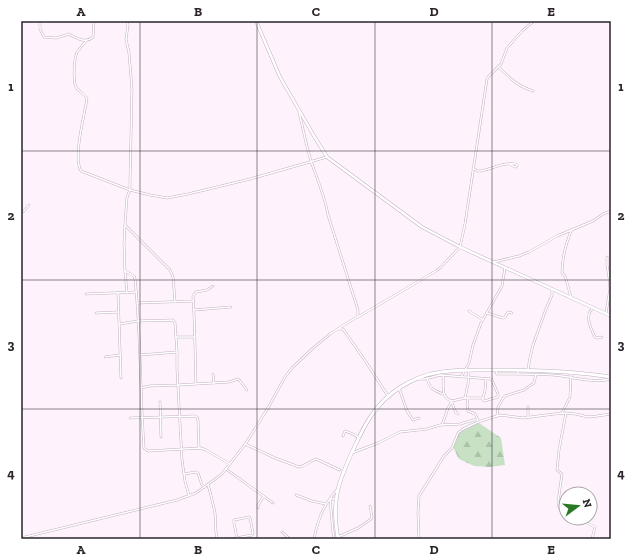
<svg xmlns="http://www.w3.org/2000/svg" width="632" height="560" font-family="'Zilla Slab',serif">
<defs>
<pattern id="forest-firs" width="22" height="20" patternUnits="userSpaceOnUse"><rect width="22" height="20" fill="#c8e1c5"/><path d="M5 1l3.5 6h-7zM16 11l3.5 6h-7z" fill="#acc1a9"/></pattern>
</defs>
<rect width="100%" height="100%" fill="#fef3fd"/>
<!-- forest -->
<polygon fill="url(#forest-firs)" points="479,423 501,438 505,465 489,467 474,466 459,459 453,447 459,432"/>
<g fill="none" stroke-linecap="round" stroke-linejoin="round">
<!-- minor casing -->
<g stroke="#c1b0c0" stroke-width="2.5">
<g id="minor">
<path d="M40 21V29L44 37 56 38 69 34C76 38 86 44 93 37L94 21"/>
<polyline points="127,21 128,25 126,39 129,53 132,89 130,180 130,190 127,197 125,224 124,244 125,271 127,293"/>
<path d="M87 40 77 52 76 55C74 63 73 81 76 87 79 92 85 94 87 99 84 117 73 157 81 171L130 190 150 195 167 198 188 194 250 179 327 157"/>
<path d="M499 67C510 79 518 86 533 91"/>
<polyline points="510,164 515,167 516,167 517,165"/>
<path d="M473 168 477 171H480C490 170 508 160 517 165"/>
<polyline points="21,213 24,211 29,205"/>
<polyline points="125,225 170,270 173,277 175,302"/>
<polyline points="494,262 519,256 529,252 557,236 593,221 603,214 611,211"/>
<path d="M125 271 134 276 135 279C141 335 140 392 144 448L145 449 148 451 201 448 206 450 230 464"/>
<polyline points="118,293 121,378"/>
<polyline points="86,294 137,292"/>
<path d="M571 297 565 276 562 273C562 258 566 243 572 229"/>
<polyline points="138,303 194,301"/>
<path d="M593 308C584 315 591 329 595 337L598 338 602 337"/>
<polyline points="194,310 231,307"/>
<polyline points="469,311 483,320"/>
<polyline points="96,313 118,312"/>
<polyline points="487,313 503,318 505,317 508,312 512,313"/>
<polyline points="606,313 610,289 609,277 607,265 607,257"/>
<polyline points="358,317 436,271 441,267 460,247 465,224 487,79 489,76 501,64 507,48 522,31 534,21"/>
<polyline points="119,324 138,321 173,320 175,323 177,352 177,369 182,460 185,481 189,496"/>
<polyline points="339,329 343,329 364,359 388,396"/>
<polyline points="176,337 194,337"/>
<polyline points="140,355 177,352"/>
<polyline points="105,357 120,355"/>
<polyline points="528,369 530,358 533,345 546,309 552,295 552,289"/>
<polyline points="496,371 497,374 518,374 518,370"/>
<polyline points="213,374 214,383"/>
<path d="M518 374C533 374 547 374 562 376 577 378 595 383 611 379"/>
<path d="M443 375C444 385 440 398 452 401"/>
<polyline points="461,377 469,363 473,345 481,323 502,286 505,268"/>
<path d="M427 378C430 389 433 390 443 394"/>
<polyline points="419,379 425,379 440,375 491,379 492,380 498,394 498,397 484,401 482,398 465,398 452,401 448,408 442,425"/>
<path d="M196 384C195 355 195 325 193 296L196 292 207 290 213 286"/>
<polyline points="141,388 149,386 178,385 229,382 238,379 240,381 247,390"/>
<polyline points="399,388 407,411 413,420 419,418"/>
<polyline points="465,398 468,384 469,370"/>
<polyline points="468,398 467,405 468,411 475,414 478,420"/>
<polyline points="483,398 485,390 486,379"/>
<polyline points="451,401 456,413 458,414"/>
<polyline points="160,402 161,437"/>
<polyline points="562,413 570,397 571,373"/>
<polyline points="497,416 498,407 502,400 505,396 524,390 528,387 534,383 536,374"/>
<polyline points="528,417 528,407"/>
<polyline points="130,418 195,416 197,417 198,420 199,448"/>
<path d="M343 436 345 431C350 433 355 434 359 438"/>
<path d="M245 444 275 458 299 467C305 466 310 461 316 459L340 470"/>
<polyline points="352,453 378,443 400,432 427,429 440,425 460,424 473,420 478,420"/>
<polyline points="226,469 273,503"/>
<polyline points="184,474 196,472 198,473 202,485 205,487"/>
<path d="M208 485C211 494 213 504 215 513 216 522 215 530 217 539"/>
<polyline points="296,495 312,501 326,504"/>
<polyline points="258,508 258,505 264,496"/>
<polyline points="566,512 559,507 558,502 562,474 557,470 559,450 566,413"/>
<polyline points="577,518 595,527 592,539"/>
<polyline points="282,532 290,539"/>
<polyline points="338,537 358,528 371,519 372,517 370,506"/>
<path d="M21 538 177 500 196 493 222 474 246 443 268 408 285 377 292 368 312 349 330 334 344 325 357 317 358 315V310L328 215C325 196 317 179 311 161 306 145 303 128 299 112"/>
<polyline points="231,539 252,535 253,533 250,518 249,517 234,520 234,523 237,538"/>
<path d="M314 539C316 527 322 508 330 499H336"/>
<polyline points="334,539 333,532 330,499 334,493 337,490"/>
<polyline points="419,539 418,513 419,496 444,456 452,448 458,433 463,429 478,422 500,415 523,418 562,413 576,414 588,417 597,416 611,414"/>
</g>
</g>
<!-- tertiary casing -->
<g stroke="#c1b0c0" stroke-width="3.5">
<polyline id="tertiary" points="256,21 280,77 314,136 327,157 331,160 422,227 460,247 611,316"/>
</g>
<!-- secondary casing -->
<g stroke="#c1b0c0" stroke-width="4">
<path id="secondary" d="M338 539C331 501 338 482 354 448 359 437 364 426 371 416 387 392 413 376 441 372 459 369 478 370 496 370 535 370 572 371 611 377"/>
</g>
<!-- minor -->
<use href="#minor" stroke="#fff" stroke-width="1.5"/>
<!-- tertiary -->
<use href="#tertiary" stroke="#fff" stroke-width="2.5"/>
<!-- secondary -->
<use href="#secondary" stroke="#fff" stroke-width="3"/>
</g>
<!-- grid -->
<path fill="none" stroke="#2b252b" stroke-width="1" stroke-opacity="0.55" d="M140 21V539M257 21V539M375 21V539M492 21V539M21 151H611M21 280H611M21 409H611"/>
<!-- border -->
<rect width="632" height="560" fill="none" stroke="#ffffff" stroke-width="44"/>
<!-- north arrow -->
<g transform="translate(578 506) rotate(74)"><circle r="19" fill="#ffffff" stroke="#aaa8aa"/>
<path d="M0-3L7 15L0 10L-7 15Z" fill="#287923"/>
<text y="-6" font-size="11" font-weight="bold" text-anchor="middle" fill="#2b252b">N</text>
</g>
<rect x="22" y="22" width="588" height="516" fill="none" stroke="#2b252b" stroke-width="1.5"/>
<g font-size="13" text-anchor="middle" font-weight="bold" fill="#2b252b">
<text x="81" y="16">A</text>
<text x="198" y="16">B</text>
<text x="316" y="16">C</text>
<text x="434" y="16">D</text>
<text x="551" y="16">E</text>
<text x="11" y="91">1</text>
<text x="621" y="91">1</text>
<text x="11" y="220">2</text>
<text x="621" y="220">2</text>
<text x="11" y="349">3</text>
<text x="621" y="349">3</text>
<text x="11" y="478">4</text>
<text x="621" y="478">4</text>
<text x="81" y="554">A</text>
<text x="198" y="554">B</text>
<text x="316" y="554">C</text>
<text x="434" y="554">D</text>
<text x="551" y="554">E</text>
</g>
</svg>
